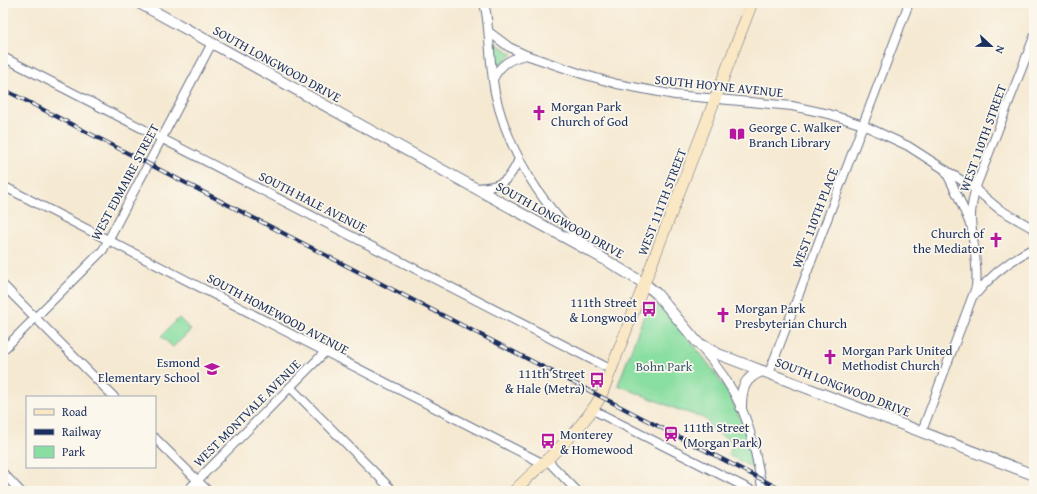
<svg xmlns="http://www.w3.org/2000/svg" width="1037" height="494" font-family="'Gentium Book Plus',serif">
<rect width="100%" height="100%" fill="#fbf7ec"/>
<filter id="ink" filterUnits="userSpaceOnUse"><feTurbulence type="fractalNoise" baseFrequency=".025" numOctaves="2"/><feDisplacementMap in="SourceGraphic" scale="8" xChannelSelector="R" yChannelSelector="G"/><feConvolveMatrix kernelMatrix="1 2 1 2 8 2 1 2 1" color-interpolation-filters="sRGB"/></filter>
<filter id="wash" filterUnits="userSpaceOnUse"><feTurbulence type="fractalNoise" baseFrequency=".012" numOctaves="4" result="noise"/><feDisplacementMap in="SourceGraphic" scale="16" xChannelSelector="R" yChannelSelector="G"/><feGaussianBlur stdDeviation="0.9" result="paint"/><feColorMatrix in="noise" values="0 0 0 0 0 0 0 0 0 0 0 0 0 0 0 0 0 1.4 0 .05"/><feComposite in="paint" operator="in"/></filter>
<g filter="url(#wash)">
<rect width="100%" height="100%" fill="#f5e9d2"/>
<!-- green -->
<g fill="#89dea1" stroke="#528680">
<polygon points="495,43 513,54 497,66"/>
<path d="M654 302C663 307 668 317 675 324 700 351 723 380 738 414 747 431 751 450 755 469L728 455 734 443 716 432 712 428 705 419 701 417 679 410 618 385 648 305 650 303Z"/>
<polygon points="179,318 191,330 173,347 161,336"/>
</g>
</g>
<g filter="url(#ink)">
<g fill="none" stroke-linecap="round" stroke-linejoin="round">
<!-- minor casing -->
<g stroke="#677087" stroke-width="10">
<g id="minor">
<path d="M484 3 486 12C490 38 490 67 495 93 508 151 544 212 591 248"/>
<polyline points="489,32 509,47 526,55 582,74 617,84 675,95 792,106 829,114 863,125 908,146 975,189 999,209 1034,229"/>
<polyline points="3,57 612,370"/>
<path d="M493 79C501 64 509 59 526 55"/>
<polyline points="945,170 958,196 970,224"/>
<polyline points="3,186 542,463"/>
<path d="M476 188C501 187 509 182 519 159"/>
<polyline points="3,285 114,397"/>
<path d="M976 294C991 275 1012 259 1034 248"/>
<path d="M700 346C716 364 731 385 741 407 753 434 757 463 763 491"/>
<polyline points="3,350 103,250 212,43"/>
<polyline points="769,373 909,3"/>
<polyline points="290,387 393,491"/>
<polyline points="593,410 753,491"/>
<path d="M922 431 976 287C979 263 971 239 971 215 971 206 974 198 975 189L1034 37"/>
<polyline points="155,438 208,491"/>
<polyline points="546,459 577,491"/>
<polyline points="3,473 20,491"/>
<polyline points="187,491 324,353"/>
</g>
</g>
<!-- tertiary casing -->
<g stroke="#677087" stroke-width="12">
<g id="tertiary">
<polyline points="139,3 604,259 645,284 656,293 697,342 718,354 752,367 1034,475"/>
<path d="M741 407C741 389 744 378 762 371"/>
</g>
</g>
<!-- secondary casing -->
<g stroke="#677087" stroke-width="12">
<path id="secondary" d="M514 491C544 461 580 433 601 396L752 3"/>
</g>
<!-- minor -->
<use href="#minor" stroke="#fff" stroke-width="8"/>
<!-- tertiary -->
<use href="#tertiary" stroke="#fff" stroke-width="10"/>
<!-- secondary -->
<use href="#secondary" stroke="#fae7c3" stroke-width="11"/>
<!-- rail casing -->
<g stroke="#1b2f5e" stroke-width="4">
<polyline id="rail" points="3,89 784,491"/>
</g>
<!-- rail -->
<use href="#rail" stroke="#fbf7ec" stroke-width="2.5" stroke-dasharray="8" stroke-linecap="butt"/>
</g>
</g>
<!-- icons -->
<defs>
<g id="church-bare" transform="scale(1.2)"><path d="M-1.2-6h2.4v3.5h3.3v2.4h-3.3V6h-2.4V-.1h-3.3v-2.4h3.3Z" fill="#b5179e" stroke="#fbf7ec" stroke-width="2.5" paint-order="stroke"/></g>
<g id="library-bare" transform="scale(1.2)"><path d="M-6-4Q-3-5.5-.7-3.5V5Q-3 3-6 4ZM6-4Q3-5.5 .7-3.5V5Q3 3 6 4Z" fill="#b5179e" stroke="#fbf7ec" stroke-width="2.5" paint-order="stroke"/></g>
<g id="bus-bare" transform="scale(1.2)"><path d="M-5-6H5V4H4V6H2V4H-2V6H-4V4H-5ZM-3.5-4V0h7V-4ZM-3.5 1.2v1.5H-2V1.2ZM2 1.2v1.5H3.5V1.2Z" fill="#b5179e" stroke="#fbf7ec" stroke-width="2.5" paint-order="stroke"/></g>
<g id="school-bare" transform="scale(1.2)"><path d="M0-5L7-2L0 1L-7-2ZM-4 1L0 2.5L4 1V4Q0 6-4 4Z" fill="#b5179e" stroke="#fbf7ec" stroke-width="2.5" paint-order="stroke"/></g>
<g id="station-bare" transform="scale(1.2)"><path d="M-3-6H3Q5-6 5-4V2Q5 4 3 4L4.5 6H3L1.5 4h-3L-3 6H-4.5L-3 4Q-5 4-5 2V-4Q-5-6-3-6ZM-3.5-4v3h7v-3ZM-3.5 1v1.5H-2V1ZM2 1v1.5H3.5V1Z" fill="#b5179e" stroke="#fbf7ec" stroke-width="2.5" paint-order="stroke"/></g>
</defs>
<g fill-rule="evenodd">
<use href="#church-bare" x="539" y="113"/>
<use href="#library-bare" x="737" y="134"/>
<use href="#church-bare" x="996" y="240"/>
<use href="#bus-bare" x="649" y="309"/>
<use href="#church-bare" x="723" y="315"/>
<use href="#church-bare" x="830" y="357"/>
<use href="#school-bare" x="212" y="369"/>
<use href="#bus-bare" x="597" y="380"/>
<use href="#station-bare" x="671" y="434"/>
<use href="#bus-bare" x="548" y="441"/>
</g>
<g text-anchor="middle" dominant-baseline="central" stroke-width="3.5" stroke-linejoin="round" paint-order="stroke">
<!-- street labels -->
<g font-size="13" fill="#1b2f5e" stroke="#fbf7ec">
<text transform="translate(277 64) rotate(29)">SOUTH LONGWOOD DRIVE</text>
<text transform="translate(719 86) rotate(6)">SOUTH HOYNE AVENUE</text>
<text transform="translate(983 138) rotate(-70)">WEST 110TH STREET</text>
<text transform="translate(125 182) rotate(-62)">WEST EDMAIRE STREET</text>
<text transform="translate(313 202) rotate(27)">SOUTH HALE AVENUE</text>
<text transform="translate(662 202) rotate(-69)">WEST 111TH STREET</text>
<text transform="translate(815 218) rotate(-69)">WEST 110TH PLACE</text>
<text transform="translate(560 220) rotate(29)">SOUTH LONGWOOD DRIVE</text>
<text transform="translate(278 314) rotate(28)">SOUTH HOMEWOOD AVENUE</text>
<text transform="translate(843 387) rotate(21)">SOUTH LONGWOOD DRIVE</text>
<text transform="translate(247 413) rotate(-45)">WEST MONTVALE AVENUE</text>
</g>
<!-- poi labels -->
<g font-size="13" fill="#1b2f5e" stroke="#fbf7ec" text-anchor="start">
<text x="551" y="106">Morgan Park<tspan x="551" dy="15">Church of God</tspan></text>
<text x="749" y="127">George C. Walker<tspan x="749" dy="15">Branch Library</tspan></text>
<text x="984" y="233" text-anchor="end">Church of<tspan x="984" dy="15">the Mediator</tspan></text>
<text x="637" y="302" text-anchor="end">111th Street<tspan x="637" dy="15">&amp; Longwood</tspan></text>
<text x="735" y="308">Morgan Park<tspan x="735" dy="15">Presbyterian Church</tspan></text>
<text x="842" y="350">Morgan Park United<tspan x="842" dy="15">Methodist Church</tspan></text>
<text x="200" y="362" text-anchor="end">Esmond<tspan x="200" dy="15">Elementary School</tspan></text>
<text x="585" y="373" text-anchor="end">111th Street<tspan x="585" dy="15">&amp; Hale (Metra)</tspan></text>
<text x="683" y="427">111th Street<tspan x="683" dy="15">(Morgan Park)</tspan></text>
<text x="560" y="434">Monterey<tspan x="560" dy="15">&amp; Homewood</tspan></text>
</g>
<!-- park labels -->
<g font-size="13" fill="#365b6f" stroke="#fbf7ec">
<text x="664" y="366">Bohn Park</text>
</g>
</g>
<!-- margin -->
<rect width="1037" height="494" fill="none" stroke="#fbf7ec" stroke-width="16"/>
<!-- legend -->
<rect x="26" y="396" width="130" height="72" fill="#fbf7ec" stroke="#a1a7b3"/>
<rect x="34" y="409" width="20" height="6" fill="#fae7c3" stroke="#a1a7b3"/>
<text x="62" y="416" font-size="12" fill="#1b2f5e">Road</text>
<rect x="34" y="429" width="20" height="6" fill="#1b2f5e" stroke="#a1a7b3"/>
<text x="62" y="436" font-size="12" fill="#1b2f5e">Railway</text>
<rect x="34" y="446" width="20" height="12" fill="#89dea1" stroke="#a1a7b3"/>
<text x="62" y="456" font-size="12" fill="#1b2f5e">Park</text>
<!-- north arrow -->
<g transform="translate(991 46) rotate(112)" stroke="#fbf7ec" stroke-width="3" paint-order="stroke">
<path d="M0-3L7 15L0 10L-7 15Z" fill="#1b2f5e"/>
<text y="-6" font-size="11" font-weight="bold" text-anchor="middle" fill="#1b2f5e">N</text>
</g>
</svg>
